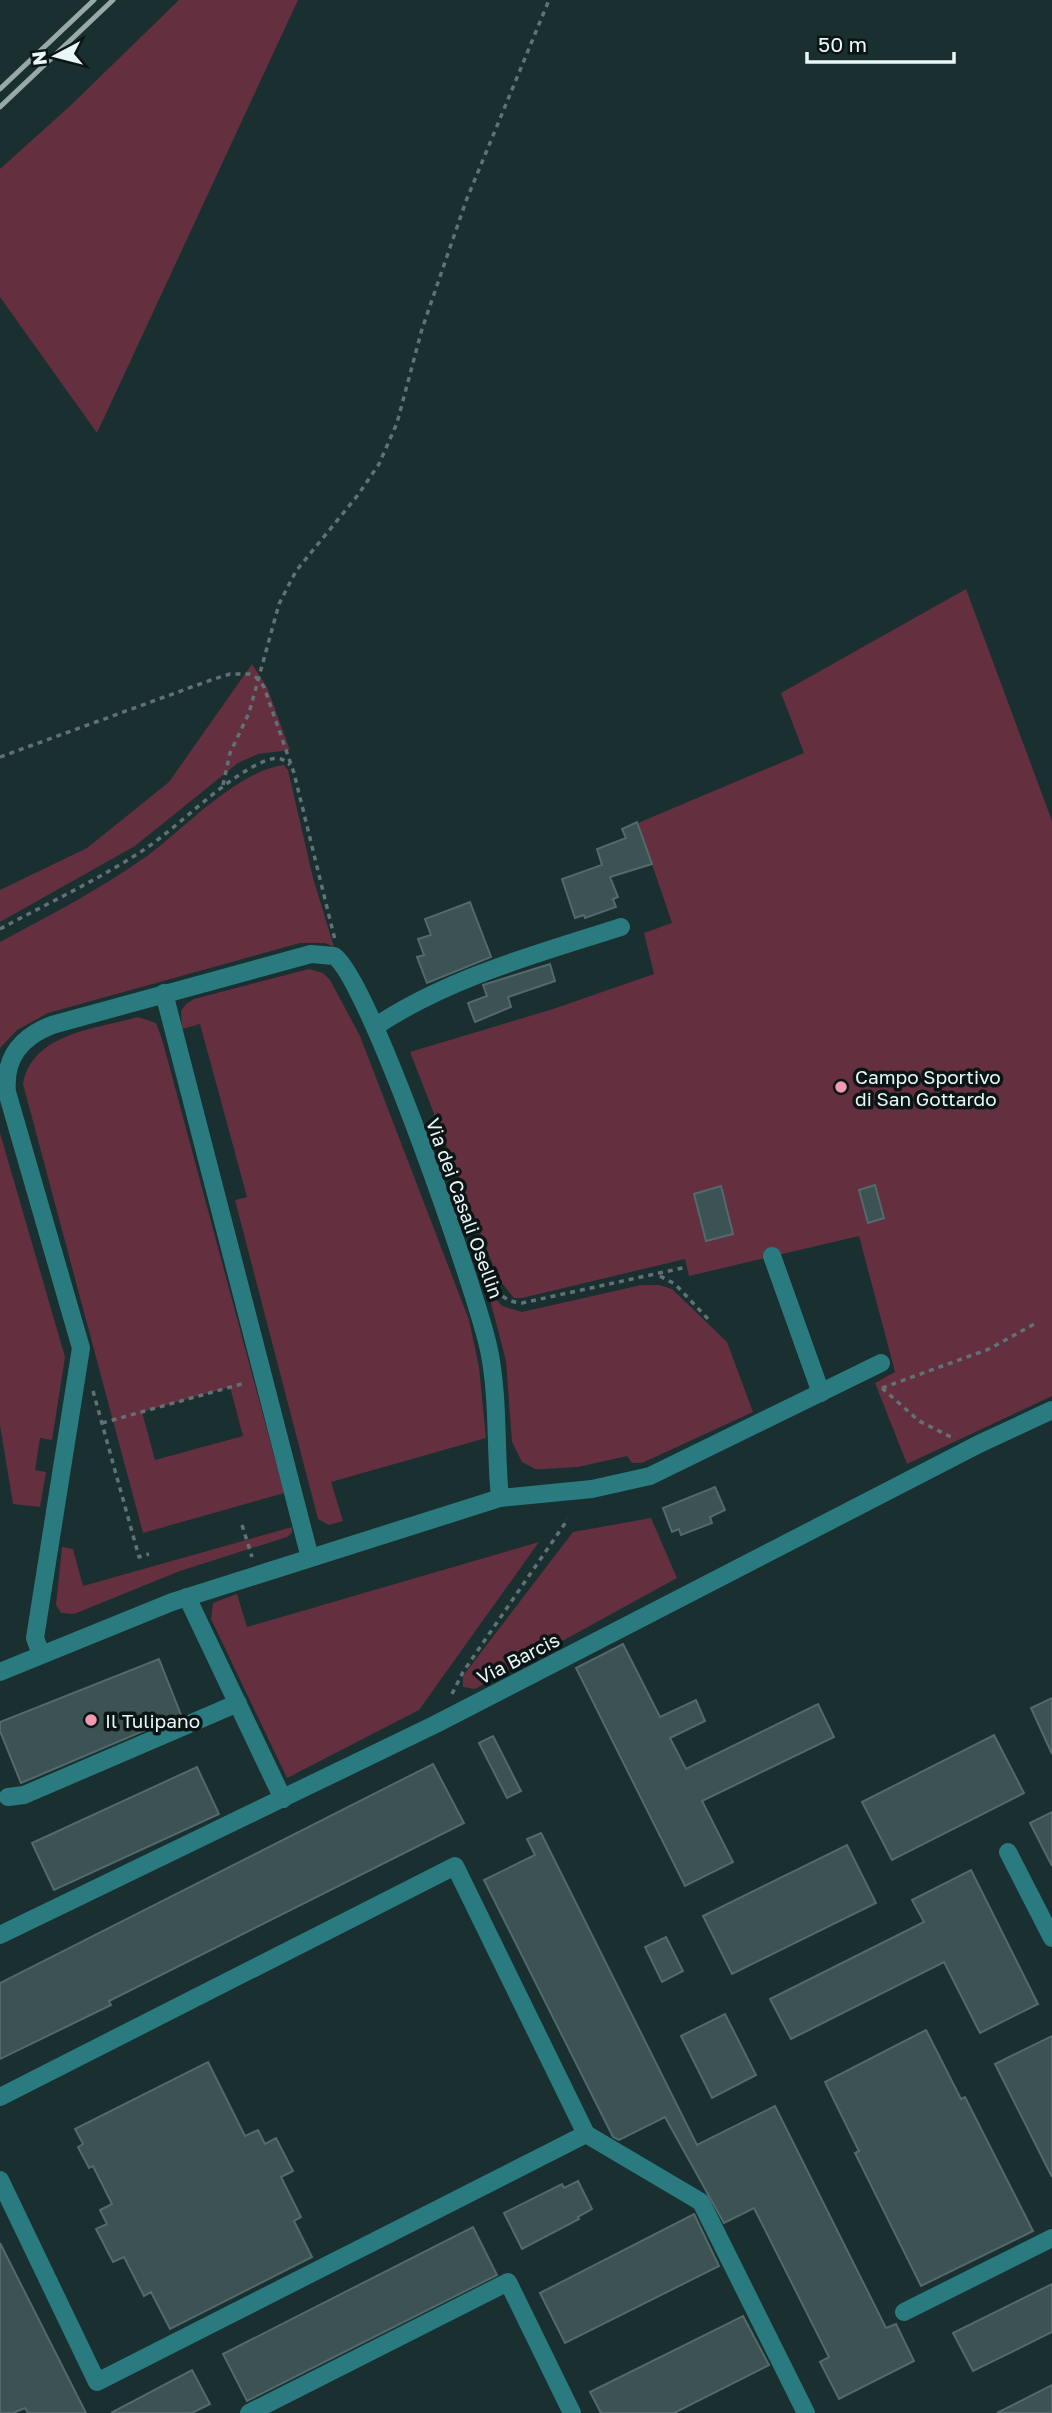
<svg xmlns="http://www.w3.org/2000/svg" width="1052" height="2413" font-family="'Golos Text',sans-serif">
<rect width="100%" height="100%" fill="#1a2f30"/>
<!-- green -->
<g fill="#642f3f" fill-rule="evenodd">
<polygon points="179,0 298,0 97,433 0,297 0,169 70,106"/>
<polygon points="966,589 1052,821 1052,1396 907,1464 875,1383 895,1372 859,1236 689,1276 685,1259 522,1298 514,1298 498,1278 410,1052 553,1009 654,974 644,933 672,923 638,823 804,753 781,693"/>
<polygon points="252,664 267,687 290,750 258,754 238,763 135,846 0,922 0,890 87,848 169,782"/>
<path d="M284 765 288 770 313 878 334 947 325 943H300L48 1013 17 1030 0 1048V942C50 915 101 889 147 856 185 828 237 771 284 765Z"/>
<polygon points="309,969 323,973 330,980 360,1036 469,1320 479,1367 486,1438 331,1482 343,1521 329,1525 318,1519 235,1200 247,1197 200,1024 182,1029 181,1011 186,1004 194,999"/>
<path d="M138 1017 156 1023 162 1039 284 1493 143 1533 23 1084C32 1033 96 1029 138 1017ZM230 1387 243 1436 155 1460 142 1412Z"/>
<polygon points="0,1133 65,1357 52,1440 40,1438 35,1470 46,1472 40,1507 13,1504 0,1425"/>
<polygon points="641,1285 659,1285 672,1289 727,1342 753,1412 642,1463 632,1463 627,1456 578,1467 543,1469 535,1469 522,1462 512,1442 506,1361 487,1288 502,1306 522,1312"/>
<polygon points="651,1518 677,1578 475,1689 463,1687 463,1676 573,1532"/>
<polygon points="292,1527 292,1533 287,1537 180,1571 74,1614 61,1613 56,1605 62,1547 73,1549 83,1586"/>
<polygon points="539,1542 419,1710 287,1778 211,1619 213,1603 237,1594 247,1627"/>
</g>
<!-- building -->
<g fill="#3c5253" stroke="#526a6b" stroke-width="2">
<polygon points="637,822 652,864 610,877 618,897 613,899 616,907 585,918 584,915 575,918 562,879 602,865 597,849 626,838 622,829"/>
<polygon points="470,902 491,957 427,983 417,957 424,955 418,939 431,935 425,919"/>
<polygon points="550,964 555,981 508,997 511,1007 475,1022 468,1003 487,996 483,985"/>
<polygon points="875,1185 884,1218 868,1223 859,1190"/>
<polygon points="721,1186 733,1234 706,1241 694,1194"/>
<polygon points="715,1487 725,1510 710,1517 712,1523 681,1535 679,1529 672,1532 663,1508"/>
<polygon points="623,1644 660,1717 696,1700 705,1721 670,1738 686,1769 818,1704 834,1737 702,1801 733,1862 685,1886 576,1668"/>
<polygon points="159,1659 181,1715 21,1783 0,1731 0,1722"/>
<polygon points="1052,1698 1052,1754 1031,1708"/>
<polygon points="994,1735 1024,1793 892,1860 862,1802"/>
<polygon points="493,1736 521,1791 507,1798 479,1743"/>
<polygon points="433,1764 464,1823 109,2001 111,2005 0,2059 0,1983"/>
<polygon points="197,1767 219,1814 54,1890 32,1843"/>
<polygon points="1052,1812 1052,1866 1030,1823"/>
<polygon points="541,1833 697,2145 775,2106 886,2328 896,2324 914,2361 839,2399 820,2362 829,2357 754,2208 724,2223 665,2117 619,2140 613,2137 484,1880 535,1855 527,1839"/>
<polygon points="847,1845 876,1903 732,1974 703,1916"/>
<polygon points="971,1870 1038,2004 980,2033 944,1962 791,2039 770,1999 924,1922 912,1900"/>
<polygon points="666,1937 683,1971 662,1982 645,1947"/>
<polygon points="725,2014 756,2075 712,2098 681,2036"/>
<polygon points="926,2030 961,2099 965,2097 1033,2231 921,2286 855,2153 859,2151 825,2082"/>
<polygon points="1052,2036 1052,2177 995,2064"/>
<polygon points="208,2062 245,2136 258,2130 265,2144 276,2138 293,2171 281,2177 301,2217 294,2221 312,2257 170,2329 151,2292 144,2296 124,2257 113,2262 96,2229 107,2224 100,2210 112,2204 93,2166 89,2168 78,2147 83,2144 75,2129"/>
<polygon points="578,2181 592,2209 578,2217 579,2219 522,2249 504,2213 562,2184 564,2188"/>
<polygon points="694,2214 719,2266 565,2343 540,2293"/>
<polygon points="473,2227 497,2275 247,2401 223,2354"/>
<polygon points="0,2243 86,2413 28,2413 25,2408 13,2413 0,2413"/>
<polygon points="1052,2284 1052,2332 973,2371 953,2333"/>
<polygon points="743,2316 769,2365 674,2413 601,2413 590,2392"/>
<polygon points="192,2370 210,2404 192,2413 111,2413"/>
<polygon points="1052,2385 1052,2413 997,2413"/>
</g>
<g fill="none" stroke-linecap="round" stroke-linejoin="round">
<!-- path -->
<g stroke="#607273" stroke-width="3.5" stroke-dasharray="5 5" stroke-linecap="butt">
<polyline points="0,757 211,680 230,674 249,674 257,678 264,687 294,773 335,940"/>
<polyline points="223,785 230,753 249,713 279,604 296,571 358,495 379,464 397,423 422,329 466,201 549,0"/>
<path d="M0 929C48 903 100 879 145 849 184 822 215 787 256 765 268 759 280 754 290 765"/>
<path d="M487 1271C494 1289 502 1302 522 1303L687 1267"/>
<polyline points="660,1276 675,1284 710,1321"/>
<polyline points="882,1388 989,1349 1038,1322"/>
<polyline points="882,1388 919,1421 951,1437"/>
<polyline points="93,1391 139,1557 149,1554"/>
<polyline points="102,1423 245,1383"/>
<polyline points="242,1525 252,1557"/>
<polyline points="452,1694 463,1672 568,1519"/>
</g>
<!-- minor -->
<g stroke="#2a7b7f" stroke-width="18">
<polyline points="164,993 310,1558"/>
<path d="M376 1026C450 977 537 954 621 927"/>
<polyline points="772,1256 821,1393"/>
<polyline points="500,1498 592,1489 650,1476 881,1363"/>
<polyline points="187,1597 283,1799"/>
<path d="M0 1672 172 1602 500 1498C495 1449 499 1399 489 1350 478 1296 368 977 334 956L311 954 52 1025C21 1037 4 1058 7 1092L81 1348 35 1638 41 1654"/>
<polyline points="8,1797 24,1795 238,1703"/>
<polyline points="1008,1852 1052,1938"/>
<polyline points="0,1935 436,1724 979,1444 1052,1410"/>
<polyline points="0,2097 455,1866 586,2134 97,2382 0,2180"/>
<polyline points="586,2134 701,2202 806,2413"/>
<polyline points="904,2312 1052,2238"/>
<polyline points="249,2413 508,2282 572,2413"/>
</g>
<!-- rail -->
<g stroke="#99a9aa" stroke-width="5">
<polyline points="0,89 94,0"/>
<polyline points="0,107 113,0"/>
</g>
</g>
<!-- markers -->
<g fill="#f19ab2" stroke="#0c1516" stroke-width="2.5">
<circle cx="841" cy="1087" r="7"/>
<circle cx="91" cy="1720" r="7"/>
</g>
<g text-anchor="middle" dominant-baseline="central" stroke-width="7" stroke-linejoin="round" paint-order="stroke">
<!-- poi labels -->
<g font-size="19" fill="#eaf7f8" stroke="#0c1516" text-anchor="start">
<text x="855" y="1076">Campo Sportivo<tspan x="855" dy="22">di San Gottardo</tspan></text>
<text x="105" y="1720">Il Tulipano</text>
</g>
<!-- street labels -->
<g font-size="19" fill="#eaf7f8" stroke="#0c1516">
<text transform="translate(465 1208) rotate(70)">Via dei Casali Osellin</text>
<text transform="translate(518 1658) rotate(-27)">Via Barcis</text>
</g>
</g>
<!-- north arrow -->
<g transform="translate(56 56) rotate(263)" stroke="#0c1516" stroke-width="5" paint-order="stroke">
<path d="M0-5L12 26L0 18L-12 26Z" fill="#eaf7f8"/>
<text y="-10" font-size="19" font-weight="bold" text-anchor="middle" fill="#eaf7f8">N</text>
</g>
<!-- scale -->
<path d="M807 52v10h147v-10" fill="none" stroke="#eaf7f8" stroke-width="3.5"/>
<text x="818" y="52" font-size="21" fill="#eaf7f8" stroke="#0c1516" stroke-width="5" paint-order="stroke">50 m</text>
</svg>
